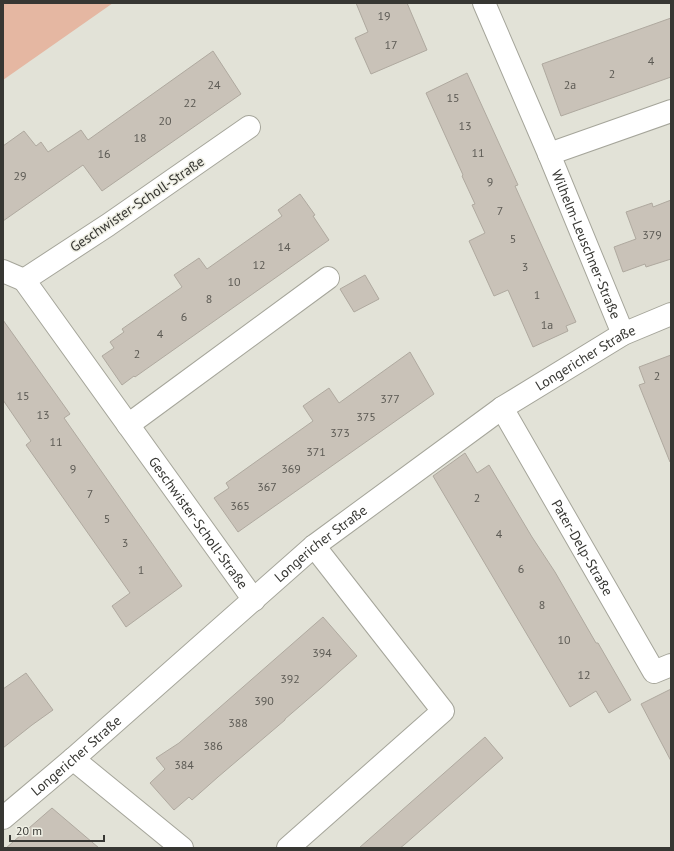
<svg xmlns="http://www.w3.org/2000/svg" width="674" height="851" font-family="'PT Sans',sans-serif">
<rect width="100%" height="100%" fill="#e2e2d7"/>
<!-- green -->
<polygon fill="#e5b7a2" points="3,3 113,3 3,80"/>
<!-- building -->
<g fill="#c9c2b8" stroke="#afa99f">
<polygon points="356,3 407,3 427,50 371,74 355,38 368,32"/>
<polygon points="671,18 671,77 561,116 542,64"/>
<polygon points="213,51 241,94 102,191 83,165 3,221 3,146 24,131 36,146 41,142 48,152 81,130 88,140"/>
<polygon points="467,73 518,185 515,186 576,322 566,326 568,331 533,347 508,290 494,296 469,241 485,233 472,205 475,204 462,176 463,175 426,93"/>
<polygon points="300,194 315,215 313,216 329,240 135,377 134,376 122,385 102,356 114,348 110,342 124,332 122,329 182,287 174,275 199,258 207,269 282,216 278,210"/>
<polygon points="671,200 671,259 646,267 645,264 623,272 614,247 636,239 626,212 652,203 653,207"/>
<polygon points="365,275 379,299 354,312 340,289"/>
<polygon points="3,320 70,414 64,418 182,586 126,627 112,606 130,593 26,445 31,441 3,400"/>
<polygon points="410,352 434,394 238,532 214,498 229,488 226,483 313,421 303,406 329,388 339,403"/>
<polygon points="671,355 671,462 670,462 639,385 645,383 639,367"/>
<polygon points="465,453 477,473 489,465 532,537 555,572 596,643 598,643 631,700 609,713 596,691 570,707 433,476"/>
<polygon points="323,617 357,656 321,688 285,719 285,720 218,777 192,800 189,797 174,810 150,783 165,769 156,758 179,743"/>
<polygon points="26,673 53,710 32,725 3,748 3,689"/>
<polygon points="671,689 671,761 641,704"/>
<polygon points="485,737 503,758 404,845 400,848 359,848"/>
<polygon points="52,808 99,848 6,848"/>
</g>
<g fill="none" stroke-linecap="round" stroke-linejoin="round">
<!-- minor casing -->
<g stroke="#a5a59a" stroke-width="24">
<g id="minor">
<path id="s1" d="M484 3 549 154 623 334"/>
<path id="s2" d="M249 127 108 225 24 280 254 600"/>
<polyline points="549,154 671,111"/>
<polyline points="3,271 24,280"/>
<path id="s3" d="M502 408 654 672 671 665"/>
<polyline points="128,425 328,278"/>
<polyline points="73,759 182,848"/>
<path id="s4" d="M3 818 73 759 314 546 502 408 623 334 671 314"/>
<polyline points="288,848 443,711 314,546"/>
</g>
</g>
<!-- minor -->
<use href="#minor" stroke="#fff" stroke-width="22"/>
</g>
<g text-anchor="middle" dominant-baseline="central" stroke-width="3" stroke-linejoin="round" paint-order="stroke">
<!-- number labels -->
<g font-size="12" fill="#5c5a54">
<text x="384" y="15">19</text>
<text x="391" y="44">17</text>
<text x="651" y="60">4</text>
<text x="612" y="73">2</text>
<text x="214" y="84">24</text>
<text x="570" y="84">2a</text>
<text x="453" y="97">15</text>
<text x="190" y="102">22</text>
<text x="165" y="120">20</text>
<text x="465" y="125">13</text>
<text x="140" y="137">18</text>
<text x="478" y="152">11</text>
<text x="104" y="153">16</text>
<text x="20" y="175">29</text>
<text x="490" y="181">9</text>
<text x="500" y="210">7</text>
<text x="652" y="234">379</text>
<text x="513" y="238">5</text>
<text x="284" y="246">14</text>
<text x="259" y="264">12</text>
<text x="525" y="266">3</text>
<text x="234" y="281">10</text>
<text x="537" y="294">1</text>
<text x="209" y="298">8</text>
<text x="184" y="316">6</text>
<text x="547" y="324">1a</text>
<text x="160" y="333">4</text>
<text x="137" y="353">2</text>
<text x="657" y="375">2</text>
<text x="23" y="395">15</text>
<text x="390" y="398">377</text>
<text x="43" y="414">13</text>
<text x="366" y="416">375</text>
<text x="340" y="432">373</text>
<text x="56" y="441">11</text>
<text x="316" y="451">371</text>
<text x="73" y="468">9</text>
<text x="291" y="468">369</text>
<text x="267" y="486">367</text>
<text x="90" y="493">7</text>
<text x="477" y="497">2</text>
<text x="240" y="505">365</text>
<text x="107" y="518">5</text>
<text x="499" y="533">4</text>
<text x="125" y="542">3</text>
<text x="521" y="568">6</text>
<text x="141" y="569">1</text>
<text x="542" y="604">8</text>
<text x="564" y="639">10</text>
<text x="322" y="652">394</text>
<text x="584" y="674">12</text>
<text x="290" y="678">392</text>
<text x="264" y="700">390</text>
<text x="238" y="722">388</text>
<text x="213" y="745">386</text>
<text x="184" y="764">384</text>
</g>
<!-- street labels -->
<g font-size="14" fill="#373733" stroke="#efefe4">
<text transform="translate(137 204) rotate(-34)">Geschwister-Scholl-Straße</text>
<text stroke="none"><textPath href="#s1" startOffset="262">Wilhelm-Leuschner-Straße</textPath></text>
<text stroke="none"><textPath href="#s4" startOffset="744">Longericher Straße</textPath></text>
<text stroke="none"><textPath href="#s2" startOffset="571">Geschwister-Scholl-Straße</textPath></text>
<text stroke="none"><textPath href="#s4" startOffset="420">Longericher Straße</textPath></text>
<text stroke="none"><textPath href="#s3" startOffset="161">Pater-Delp-Straße</textPath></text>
<text stroke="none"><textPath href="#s4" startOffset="96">Longericher Straße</textPath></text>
</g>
</g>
<!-- border -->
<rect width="674" height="851" fill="none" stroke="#373733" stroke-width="8"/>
<!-- scale -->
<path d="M10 835v6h94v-6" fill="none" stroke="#373733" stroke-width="2"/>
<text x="16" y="835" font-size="12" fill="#373733" stroke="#efefe4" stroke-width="3" paint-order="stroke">20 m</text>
</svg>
